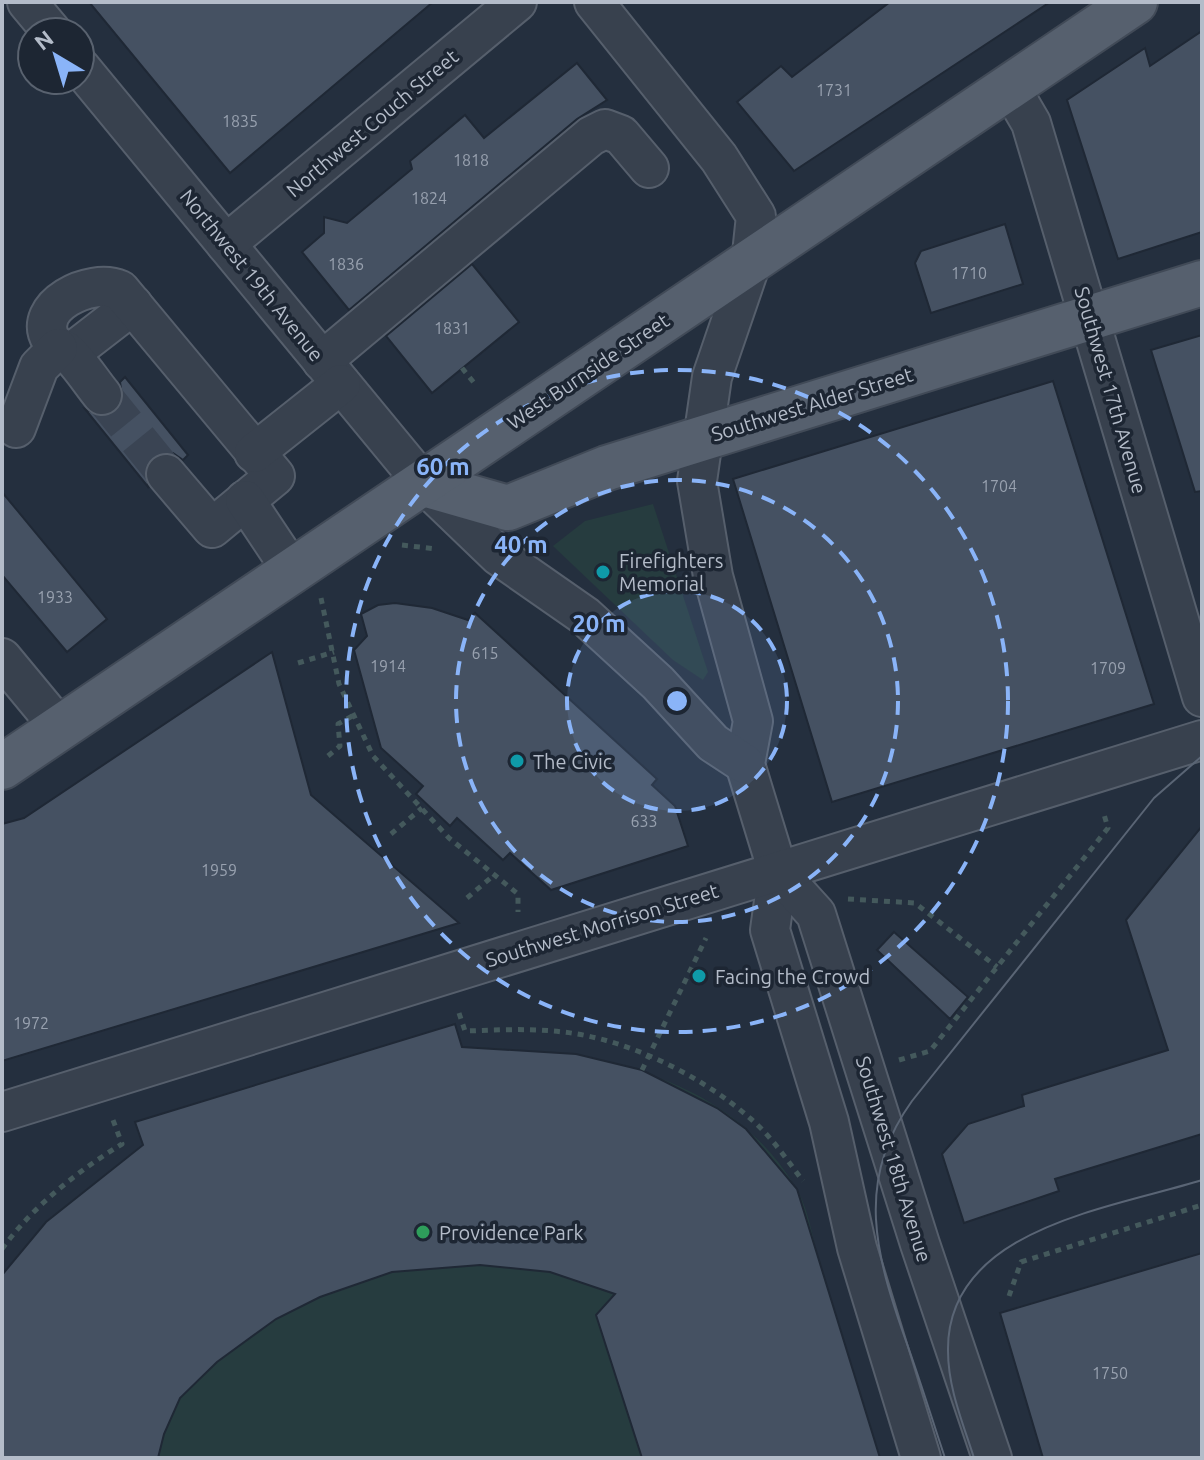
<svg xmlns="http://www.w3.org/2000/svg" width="1204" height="1460" font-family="Ubuntu,sans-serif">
<rect width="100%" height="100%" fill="#242f3e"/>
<!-- green -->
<g fill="#263c3f">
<polygon points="653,504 708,672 703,680 673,660 553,546 585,521"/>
<path d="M455 1024 462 1047C587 1050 723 1070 795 1186 809 1208 813 1242 821 1267 841 1330 860 1394 880 1458H2V1275L46 1222 143 1145 135 1122Z"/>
</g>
<!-- building -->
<g fill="#455162" stroke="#1f2835" stroke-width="2">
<polygon points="89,2 433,2 230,173"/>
<polygon points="890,2 1050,2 794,171 737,102 781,66 792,77"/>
<polygon points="1202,31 1202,232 1118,259 1067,100 1145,48 1150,66"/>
<polygon points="577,63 607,100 577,119 349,310 302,252 324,233 324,217 347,223 412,169 410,161 465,115 484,138"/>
<polygon points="1005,224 1023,284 931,313 915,263 921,251"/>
<polygon points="472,264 519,322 432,393 386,336"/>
<polygon points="1202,335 1202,491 1195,492 1151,350"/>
<polygon points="125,377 188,455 183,460 173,453 152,457 145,467 149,488 85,409 105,417 115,413 123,402 120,382"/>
<polygon points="1053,381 1154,704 832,802 733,479"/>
<polygon points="2,492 107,619 67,652 2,575"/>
<polygon points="395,603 432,608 468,620 475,613 657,779 652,785 675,806 688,846 551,890 510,853 503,860 457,818 450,826 416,794 423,786 381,748 354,650 367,636 361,614 378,605"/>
<polygon points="272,652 311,795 459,923 2,1061 2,824 24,818"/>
<polygon points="1202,826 1202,1134 1055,1179 1059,1191 964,1223 942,1154 968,1124 1024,1106 1022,1095 1168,1050 1126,920"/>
<polygon points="894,932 968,997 950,1019 877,950"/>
<polygon points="455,1024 462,1047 576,1054 642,1070 717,1108 746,1129 797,1189 880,1458 642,1458 596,1315 615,1294 550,1272 480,1265 392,1272 320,1297 276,1319 217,1362 180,1398 164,1434 158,1458 2,1458 2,1275 46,1222 143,1145 135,1122"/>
<polygon points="1202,1253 1202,1458 1043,1458 1000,1313"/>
</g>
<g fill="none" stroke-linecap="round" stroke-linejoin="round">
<!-- minor-tunnel -->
<polyline stroke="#3a4453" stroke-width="38" stroke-dasharray="38 19" stroke-linecap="butt" points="102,395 166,474"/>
<!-- minor casing -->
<g stroke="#565f6c" stroke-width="42">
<g id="minor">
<polyline points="27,2 52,32"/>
<polyline points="594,2 719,158 756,216 751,263 712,377 697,481 713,576 753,721 745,764 778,872 770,930 829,1122 857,1248 921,1458"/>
<polyline points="80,67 424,484 499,556 585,616 658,683 713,743 745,764"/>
<polyline points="1010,87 1031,123 1202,697"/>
<polyline points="226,244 517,2"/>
<polyline points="66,352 76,349 133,305"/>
<polyline points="322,361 591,136 605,129 621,135 649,168"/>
<path d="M102 395C91 382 79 362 66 351 60 347 55 346 51 340 31 307 90 277 120 290L275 476 212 528 166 474"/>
<polyline points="16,428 39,367 58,348"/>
<polyline points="254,453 341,384"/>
<polyline points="245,500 293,572"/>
<polyline points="2,658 60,728"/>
<polyline points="778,872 816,914 920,1244 992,1458"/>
<polyline points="2,1112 1202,740"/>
</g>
</g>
<!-- major casing -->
<g stroke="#414a57" stroke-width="48">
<g id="major">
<polyline points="424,484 508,508 607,468 1202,283"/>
<polyline points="2,767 1135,2"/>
</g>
</g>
<!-- path -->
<g stroke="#44595c" stroke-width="5" stroke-dasharray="6 6" stroke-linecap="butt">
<polyline points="462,368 475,384"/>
<polyline points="402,545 436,549"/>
<polyline points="321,598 339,684 373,756 449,838 518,894 518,912"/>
<polyline points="298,663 334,652"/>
<polyline points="328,756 340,746 338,724 354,715"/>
<polyline points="391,834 422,808"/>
<polyline points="467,898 494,875"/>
<polyline points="848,899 915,903 997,967"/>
<path d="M459 1013 465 1031C497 1030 530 1028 563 1032 628 1039 702 1076 751 1119 771 1136 787 1160 803 1181"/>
<polyline points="899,1060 930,1051 1108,828 1103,811"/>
<polyline points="642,1070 706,938"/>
<path d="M2 1249C33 1206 78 1171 122 1144L113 1120"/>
<polyline points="1009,1296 1021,1262 1202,1205"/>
</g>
<!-- minor -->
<use href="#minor" stroke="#38414e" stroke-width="38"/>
<!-- major -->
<use href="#major" stroke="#56606e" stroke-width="44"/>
<!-- tram -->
<g stroke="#5a6575" stroke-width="2">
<path d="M945 1458C932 1419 920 1380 906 1341 876 1256 854 1181 912 1101L1154 798 1202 756"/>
<path d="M974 1458C963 1423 948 1388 948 1351 946 1228 1113 1208 1202 1180"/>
</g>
</g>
<!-- distance rings -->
<circle cx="677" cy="701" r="110" fill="#8ab4f8" fill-opacity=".12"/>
<g fill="none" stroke="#8ab4f8" stroke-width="4" stroke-dasharray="14 10">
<circle cx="677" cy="701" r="110"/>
<circle cx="677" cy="701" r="221"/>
<circle cx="677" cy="701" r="331"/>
</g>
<!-- markers -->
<g fill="#0f9aa8" stroke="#1d2633" stroke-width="3">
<circle cx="603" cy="572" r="8"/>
<circle cx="517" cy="761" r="8"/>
<circle cx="699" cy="976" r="8"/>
</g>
<circle fill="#2e9e5b" stroke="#1d2633" stroke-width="3" cx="423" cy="1232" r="8"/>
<g text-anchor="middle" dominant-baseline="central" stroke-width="7" stroke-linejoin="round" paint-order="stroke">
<!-- number labels -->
<g font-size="16" fill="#98a1af">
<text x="834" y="90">1731</text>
<text x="240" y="121">1835</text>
<text x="471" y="160">1818</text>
<text x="429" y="198">1824</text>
<text x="346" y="264">1836</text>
<text x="969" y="273">1710</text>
<text x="452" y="328">1831</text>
<text x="999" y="486">1704</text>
<text x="55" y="597">1933</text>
<text x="485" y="653">615</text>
<text x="388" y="666">1914</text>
<text x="1108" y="668">1709</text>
<text x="644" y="821">633</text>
<text x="219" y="870">1959</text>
<text x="31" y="1023">1972</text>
<text x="1110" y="1373">1750</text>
</g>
<!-- street labels -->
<g font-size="20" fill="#b4bcc9" stroke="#1d2633">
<text transform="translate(372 123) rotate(-40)">Northwest Couch Street</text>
<text transform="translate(252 275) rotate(51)">Northwest 19th Avenue</text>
<text transform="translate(588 371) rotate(-34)">West Burnside Street</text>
<text transform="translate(1111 390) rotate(74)">Southwest 17th Avenue</text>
<text transform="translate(812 404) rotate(-17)">Southwest Alder Street</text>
<text transform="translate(602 925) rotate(-17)">Southwest Morrison Street</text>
<text transform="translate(894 1159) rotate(73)">Southwest 18th Avenue</text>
</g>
<!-- poi labels -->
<g font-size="20" fill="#b4bcc9" stroke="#1d2633" text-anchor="start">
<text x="619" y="560">Firefighters<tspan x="619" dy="23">Memorial</tspan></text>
<text x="533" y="761">The Civic</text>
<text x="715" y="976">Facing the Crowd</text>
<text x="439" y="1232">Providence Park</text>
</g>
</g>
<circle cx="677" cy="701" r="12" fill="#8ab4f8" stroke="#1d2633" stroke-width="4"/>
<g font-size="24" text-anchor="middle" font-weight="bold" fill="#8ab4f8" stroke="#1d2633" stroke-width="7" stroke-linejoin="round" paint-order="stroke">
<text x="443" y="475">60 m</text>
<text x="521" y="553">40 m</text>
<text x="599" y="632">20 m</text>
</g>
<!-- border -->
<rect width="1204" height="1460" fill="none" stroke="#b4bcc9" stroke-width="8"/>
<!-- north arrow -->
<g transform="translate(56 56) rotate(322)"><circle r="38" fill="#1d2633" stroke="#59626f" stroke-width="2"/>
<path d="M0-6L14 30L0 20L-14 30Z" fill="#8ab4f8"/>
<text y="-12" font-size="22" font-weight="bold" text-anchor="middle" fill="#b4bcc9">N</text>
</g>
</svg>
